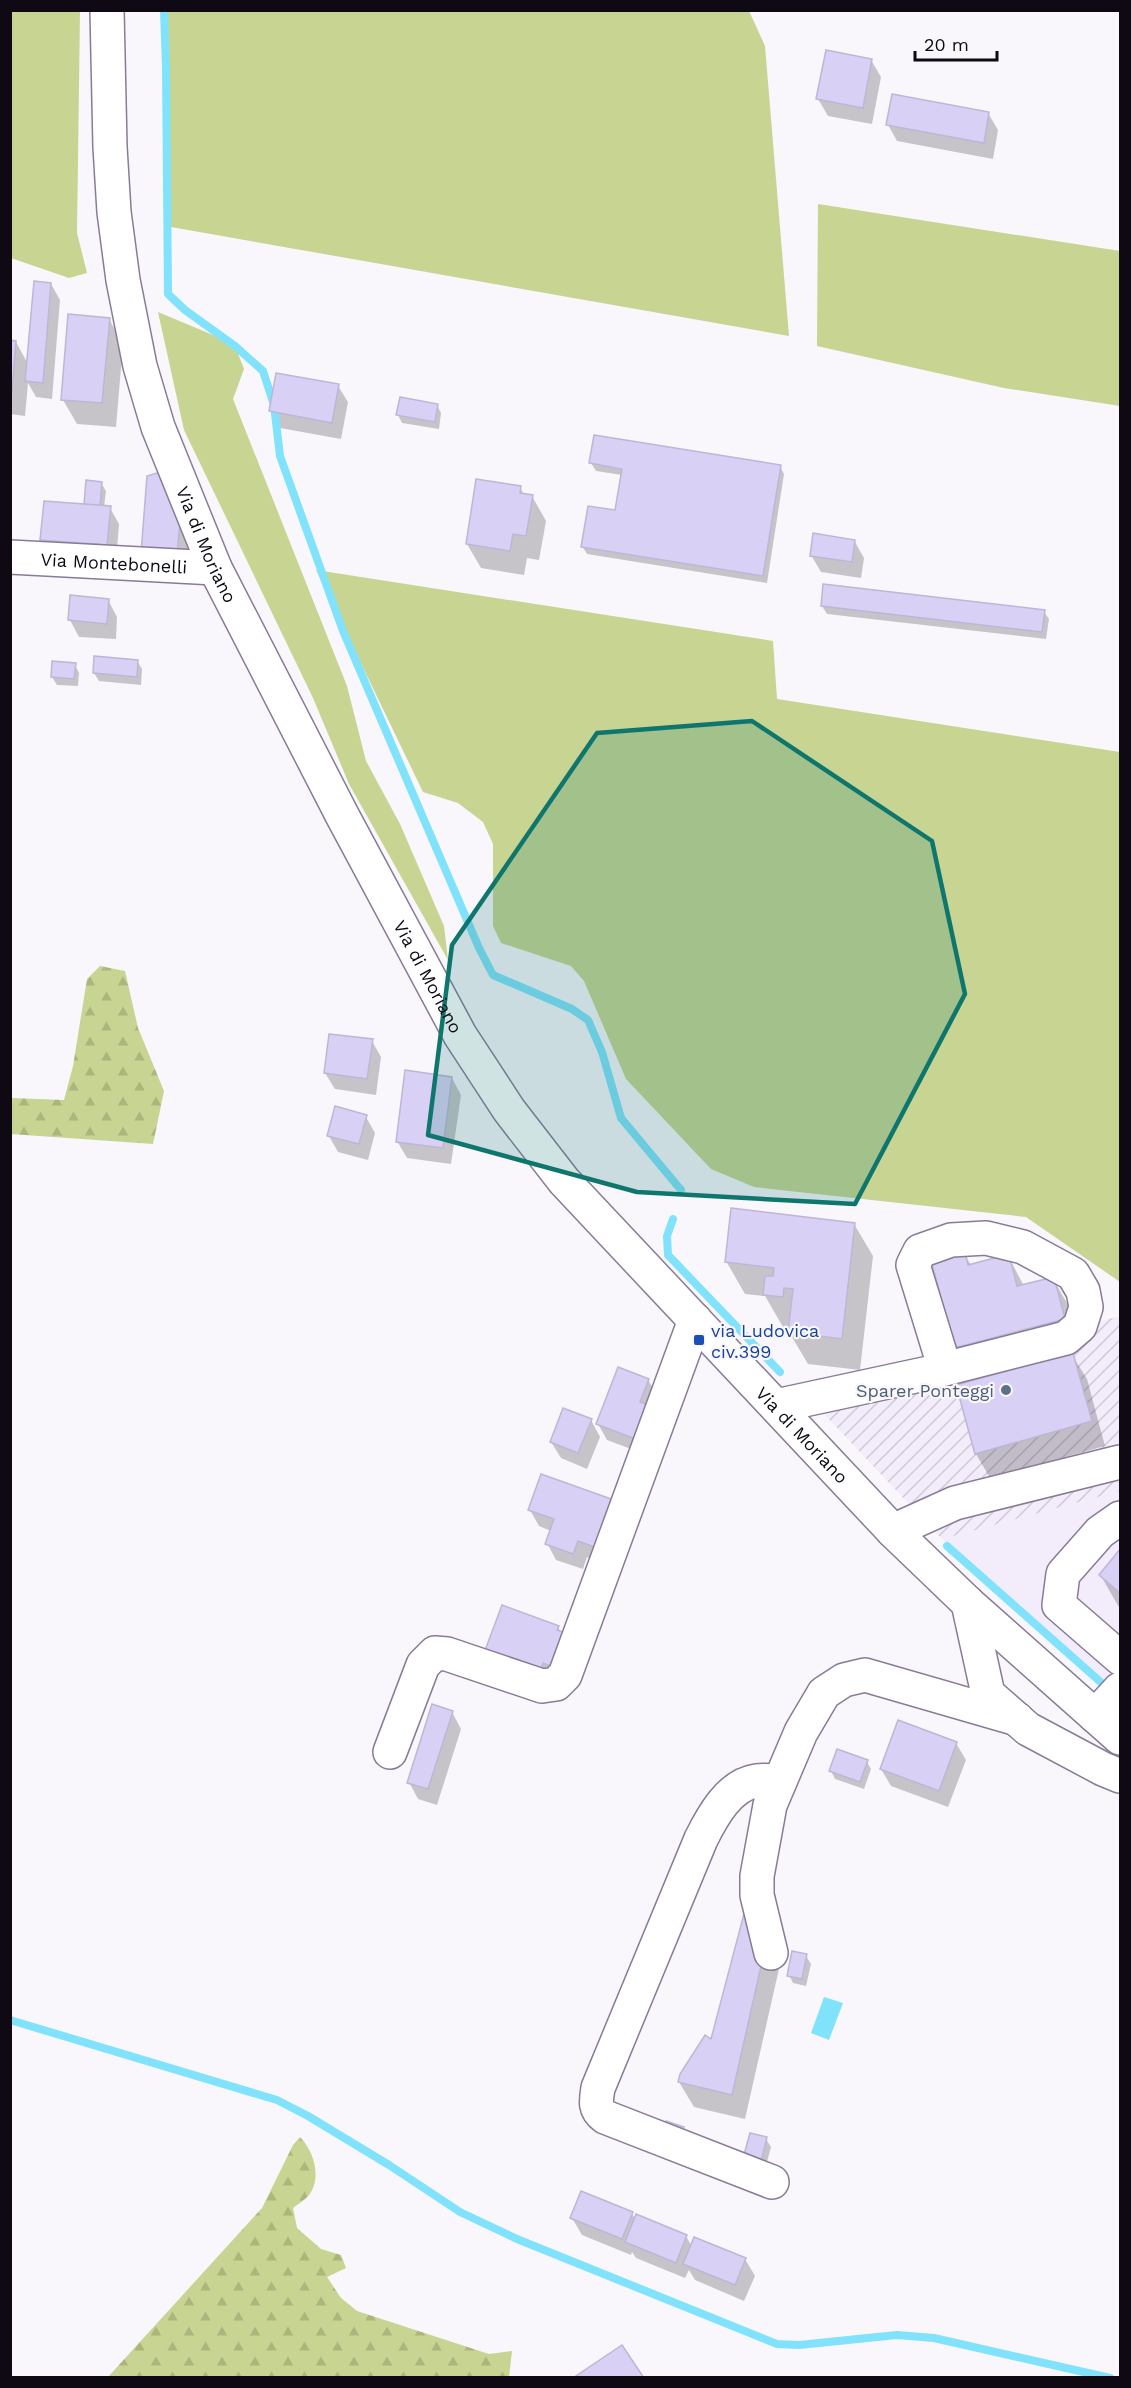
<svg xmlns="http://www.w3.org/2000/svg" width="1131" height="2388" font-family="'Work Sans',sans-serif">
<defs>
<pattern id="industrial-furrows" width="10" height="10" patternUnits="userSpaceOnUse" patternTransform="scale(1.5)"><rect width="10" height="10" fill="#f3ecfb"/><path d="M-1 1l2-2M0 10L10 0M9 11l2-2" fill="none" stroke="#cfc9d6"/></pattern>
<pattern id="forest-firs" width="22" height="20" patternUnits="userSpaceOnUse" patternTransform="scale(1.5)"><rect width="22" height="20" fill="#c8d491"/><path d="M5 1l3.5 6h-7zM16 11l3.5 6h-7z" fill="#abb57c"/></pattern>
</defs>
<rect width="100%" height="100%" fill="#f9f6fc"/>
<!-- built -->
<polygon fill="#f3ecfb" points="1120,1491 1120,1693 942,1539"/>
<!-- industrial -->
<polygon fill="url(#industrial-furrows)" points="1120,1316 1120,1491 942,1539 825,1415 847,1389"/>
<!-- green -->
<g fill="#c8d491">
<polygon points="11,10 80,11 77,233 87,273 69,278 11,258"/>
<polygon points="165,11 749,11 765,46 789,336 171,227"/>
<polygon points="818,204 1120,251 1120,406 1004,388 817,346"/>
<polygon points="158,312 213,335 237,351 244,369 233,399 347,686 366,761 400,824 444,926 448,960 349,784 313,698 184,430"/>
<polygon points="316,570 773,641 777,699 1120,752 1120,1282 1026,1217 754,1187 711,1169 626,1079 584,981 571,966 501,943 493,926 493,844 483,822 458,803 423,792"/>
</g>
<!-- forest -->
<g fill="url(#forest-firs)">
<polygon points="100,966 125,971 138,1028 164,1091 153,1144 11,1134 11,1098 64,1100 73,1066 87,979"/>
<path d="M300 2137C314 2151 322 2178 309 2195 305 2200 298 2204 293 2208L297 2228 321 2249 341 2255 346 2268 327 2277 341 2298 357 2311 489 2354 512 2351 509 2377H108L262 2208 293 2145Z"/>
</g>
<!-- water -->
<polygon fill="#81e2fb" points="824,1997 843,2003 829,2040 811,2033"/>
<!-- shadow -->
<g fill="#0003">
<polygon points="871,60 881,77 872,124 828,116 818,99"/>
<polygon points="988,113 998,130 993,159 897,141 888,125"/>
<polygon points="51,284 60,300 52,399 36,397 28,383 25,416 10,414 10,342 16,342 28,364"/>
<polygon points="109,319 123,344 116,427 77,424 63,400"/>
<polygon points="338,386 348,402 341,439 280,428 271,411"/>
<polygon points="437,405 441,413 439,429 402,423 398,415"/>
<polygon points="591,463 780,466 784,474 767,583 587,554 582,546 617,512 622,475 596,471"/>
<polygon points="163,472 189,540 186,572 152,569"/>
<polygon points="101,483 106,491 104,507 110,508 119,524 116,561 51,556 42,539 100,507 100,504 85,503"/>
<polygon points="520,487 524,495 532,496 546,521 539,560 527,558 524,575 481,568 467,544"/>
<polygon points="855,542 864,558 861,578 821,572 811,555"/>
<polygon points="825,586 1044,612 1049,619 1046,639 827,614 822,606"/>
<polygon points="108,600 117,617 116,639 79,637 70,620"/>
<polygon points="137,661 142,669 141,685 99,681 94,673"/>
<polygon points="75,665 79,673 78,686 57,685 52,677"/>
<polygon points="372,1041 381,1057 376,1095 335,1089 325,1073"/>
<polygon points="452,1078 461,1095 451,1164 407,1158 397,1141"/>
<polygon points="366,1117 375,1133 368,1160 338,1152 329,1136"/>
<polygon points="854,1224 873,1256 860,1370 808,1364 789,1332 790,1327 783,1327 765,1296 745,1294 726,1261"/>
<polygon points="964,1253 971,1265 1008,1256 1024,1286 1053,1279 1067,1303 1078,1344 969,1372 955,1347"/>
<polygon points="1072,1355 1087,1379 1105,1446 990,1478 976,1454"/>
<polygon points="648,1380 658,1396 655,1458 607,1440 598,1424"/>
<polygon points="591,1420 600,1437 587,1469 561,1458 551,1442"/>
<polygon points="613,1501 606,1564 587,1557 583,1569 556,1560 547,1543 551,1531 539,1526 530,1510"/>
<polygon points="1120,1551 1120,1609 1101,1576"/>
<polygon points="558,1627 562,1634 568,1684 495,1669"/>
<polygon points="452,1712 461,1729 437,1805 418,1799 409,1782"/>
<polygon points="956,1743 966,1760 948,1807 891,1786 881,1769"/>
<polygon points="867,1762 871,1769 864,1789 835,1779 831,1771"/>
<polygon points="746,1912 781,1960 745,2119 694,2107 679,2082 711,2041"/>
<polygon points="806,1956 811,1964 806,1986 793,1983 789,1975"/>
<polygon points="766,2139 771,2147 764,2173 748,2169"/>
<polygon points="632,2213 635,2219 686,2236 692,2247 745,2259 755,2276 744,2301 695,2280 689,2270 685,2278 636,2258 632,2252 631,2255 582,2235 572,2218"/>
</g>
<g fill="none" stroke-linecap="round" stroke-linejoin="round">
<!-- stream -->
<g stroke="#81e2fb" stroke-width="8">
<polyline points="164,10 166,67 168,294 185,310 235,346 263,371 274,405 280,456 343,631 479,948 493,975 572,1009 588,1020 602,1052 621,1118 681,1190"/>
<polyline points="673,1219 667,1236 668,1255 780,1372"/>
<polyline points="947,1546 1104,1685"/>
<polyline points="10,2020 277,2100 308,2116 389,2165 460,2212 517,2239 777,2344 799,2345 897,2335 934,2338 1110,2378"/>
</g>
</g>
<!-- building -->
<g fill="#d9d1f5" stroke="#bdb6d6" stroke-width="1.5">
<polygon points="826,50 872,59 863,108 816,99"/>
<polygon points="892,94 989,112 984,143 886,125"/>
<polygon points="34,281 51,283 43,383 25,381"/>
<polygon points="68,314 110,318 102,403 61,400"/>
<polygon points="10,340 16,341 12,392 10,391"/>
<polygon points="276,373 339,384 332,423 269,411"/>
<polygon points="400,397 438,404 435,422 396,415"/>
<polygon points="594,435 781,465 763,576 581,547 588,506 615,510 622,469 589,463"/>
<polygon points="164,471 180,522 177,556 141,553 147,476"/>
<polygon points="476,479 521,486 520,493 533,495 526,536 513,534 510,551 466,544"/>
<polygon points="86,480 102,482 100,506 84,504"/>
<polygon points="44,501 111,506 107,545 40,540"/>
<polygon points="813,533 855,540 852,562 810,556"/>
<polygon points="823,584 1045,610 1042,632 821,606"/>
<polygon points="70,595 109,599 107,624 68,620"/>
<polygon points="94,656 138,660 137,677 93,673"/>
<polygon points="52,661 76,663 74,679 51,677"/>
<polygon points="329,1034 373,1039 367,1079 324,1073"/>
<polygon points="405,1070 452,1077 443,1148 396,1142"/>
<polygon points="335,1106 367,1115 359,1144 327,1136"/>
<polygon points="731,1208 855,1223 842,1339 788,1332 793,1289 784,1288 783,1297 763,1295 765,1276 773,1276 774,1268 725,1262"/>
<polygon points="965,1252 968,1265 1009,1254 1017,1286 1054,1277 1065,1319 954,1348 931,1260"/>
<polygon points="1073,1353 1092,1421 975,1454 956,1385"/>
<polygon points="618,1367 649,1379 640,1402 658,1409 646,1443 596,1424"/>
<polygon points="563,1408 592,1419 578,1453 550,1442"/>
<polygon points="541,1474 614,1500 597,1548 578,1541 573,1554 545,1544 554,1519 528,1510"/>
<polygon points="1120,1549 1120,1593 1099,1575"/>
<polygon points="502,1605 559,1626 557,1630 571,1635 558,1669 543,1663 540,1673 484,1653"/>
<polygon points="432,1704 453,1711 428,1789 407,1783"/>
<polygon points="898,1720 957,1742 939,1791 880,1769"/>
<polygon points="837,1749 868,1760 860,1782 829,1771"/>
<polygon points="745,1910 768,1935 732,2095 678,2082 680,2074 705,2035 711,2039"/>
<polygon points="792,1951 807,1954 802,1979 787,1976"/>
<polygon points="666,2121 684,2127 679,2142 661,2135"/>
<polygon points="750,2133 767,2137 760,2166 742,2162"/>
<polygon points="581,2191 633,2212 622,2239 570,2218"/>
<polygon points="636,2214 687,2235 676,2263 625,2242"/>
<polygon points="694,2237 746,2258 735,2285 683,2264"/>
<polygon points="622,2345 644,2378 573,2378"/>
</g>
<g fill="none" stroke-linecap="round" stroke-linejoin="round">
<!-- minor casing -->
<g stroke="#897b97" stroke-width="36">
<g id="minor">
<path id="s1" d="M10 557 215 568"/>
<polyline points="776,1406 929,1373 1066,1338 1080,1326 1086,1307 1083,1291 1073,1274 1023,1247 986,1238 951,1240 920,1251 913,1265 945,1369"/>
<polyline points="1120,1518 1100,1532 1063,1574 1059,1605 1120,1658"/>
<polyline points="893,1531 955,1503 1120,1462"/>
<polyline points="968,1603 988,1694 1028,1729 1103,1769 1120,1776"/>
<polyline points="1095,1716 1120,1689"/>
<polyline points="390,1752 423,1665 435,1653 447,1654 542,1686 556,1684 565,1675 695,1320"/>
<polyline points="771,1953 757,1895 757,1876 770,1805 801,1732 824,1693 844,1680 865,1675 1017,1719"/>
<path d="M772 2182 605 2117C594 2109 596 2101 598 2088L701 1839C712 1817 729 1785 756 1781 763 1780 772 1781 780 1781"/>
</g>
</g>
<!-- major casing -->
<g stroke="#897b97" stroke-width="36">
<g id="major">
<path id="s2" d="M107 10 110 147 114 212 123 280 140 366 158 427 215 568 342 815 460 1035 509 1110 564 1181 893 1531 968 1603 1120 1738"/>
</g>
</g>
<!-- minor -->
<use href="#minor" stroke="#fff" stroke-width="33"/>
<!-- major -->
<use href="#major" stroke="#fff" stroke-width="33"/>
</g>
<!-- marked area -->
<path fill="#0f766e" fill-opacity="0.2" stroke="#0f766e" stroke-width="4.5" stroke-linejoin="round" d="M752 721 932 841 965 994 855 1204 637 1192 428 1135 452 945 597 733Z"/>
<!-- markers -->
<rect fill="#1a4fb4" stroke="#f9f6fc" stroke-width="2" x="693" y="1334" width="12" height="12" rx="3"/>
<circle fill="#5c6f8a" stroke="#f9f6fc" stroke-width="2" cx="1006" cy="1390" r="6"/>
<g text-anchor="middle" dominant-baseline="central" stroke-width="4.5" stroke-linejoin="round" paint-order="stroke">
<!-- street labels -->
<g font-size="18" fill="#0e0913" stroke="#f9f6fc">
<text stroke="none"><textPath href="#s2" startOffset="549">Via di Moriano</textPath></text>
<text stroke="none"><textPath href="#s1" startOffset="104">Via Montebonelli</textPath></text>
<text stroke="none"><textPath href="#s2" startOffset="1035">Via di Moriano</textPath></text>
<text stroke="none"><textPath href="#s2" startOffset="1629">Via di Moriano</textPath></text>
</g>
<!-- transit labels -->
<g font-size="18" fill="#164399" stroke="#f9f6fc" text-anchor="start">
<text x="711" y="1330">via Ludovica<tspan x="711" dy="21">civ.399</tspan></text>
</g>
<!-- service labels -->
<g font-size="18" fill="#4e5e75" stroke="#f9f6fc" text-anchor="end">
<text x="994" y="1390">Sparer Ponteggi</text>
</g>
</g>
<!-- border -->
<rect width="1131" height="2388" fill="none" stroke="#0e0913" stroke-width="24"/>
<!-- scale -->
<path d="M915 51v9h82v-9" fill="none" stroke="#0e0913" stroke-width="3"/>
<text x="924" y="51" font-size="18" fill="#0e0913" stroke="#f9f6fc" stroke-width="4.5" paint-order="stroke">20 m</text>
</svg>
